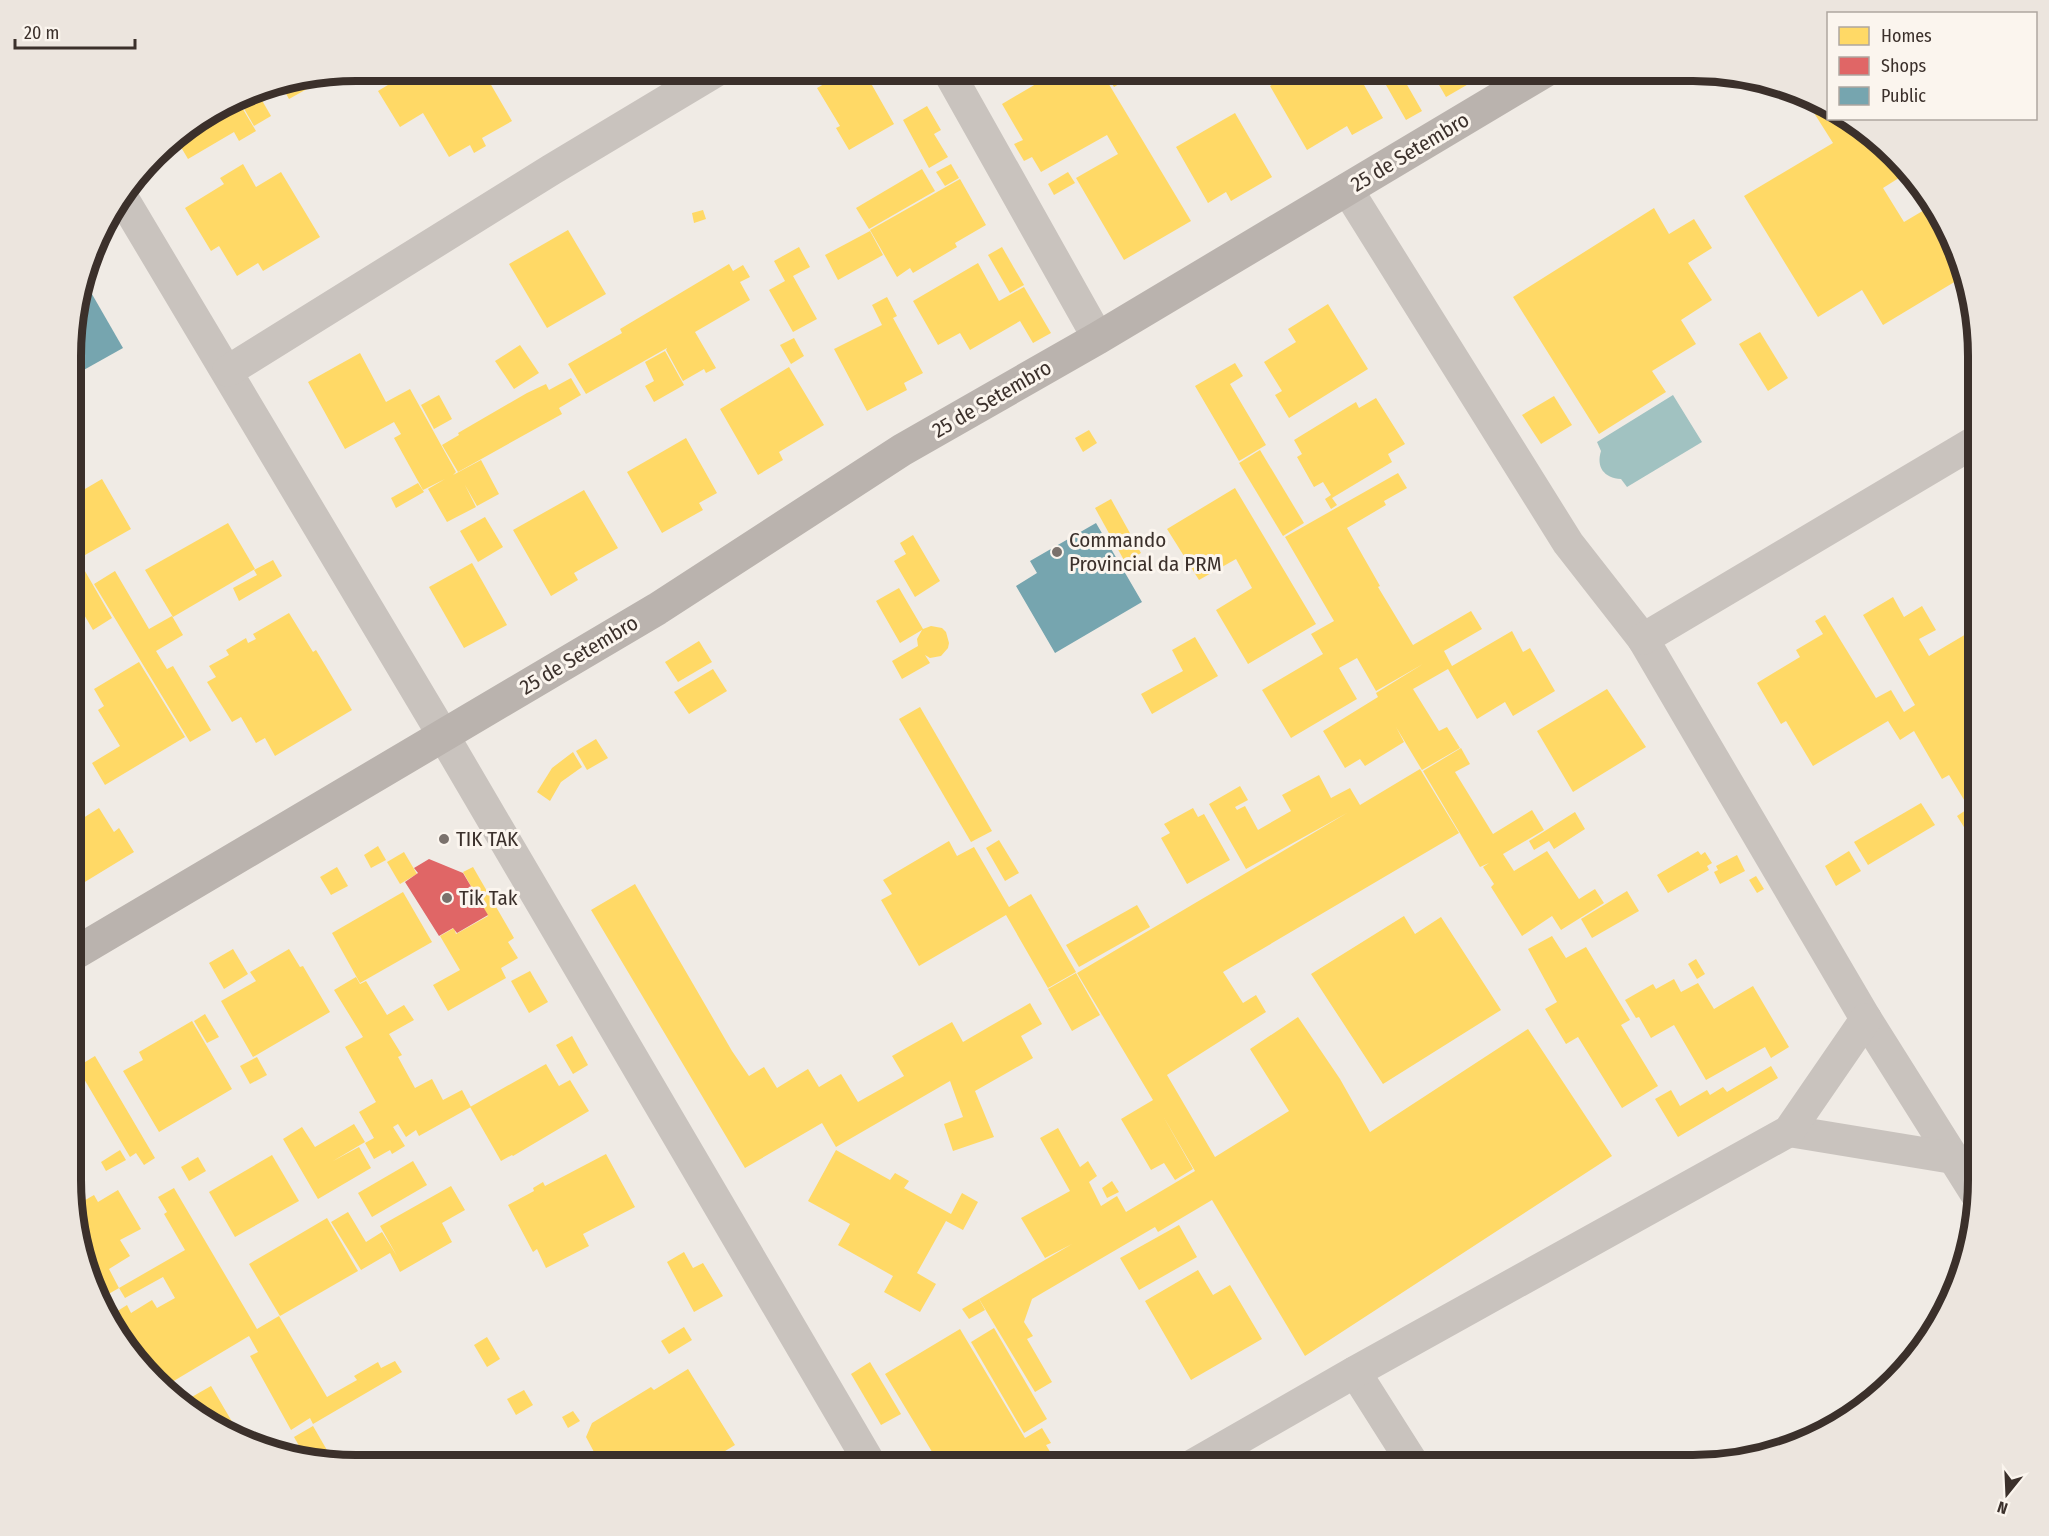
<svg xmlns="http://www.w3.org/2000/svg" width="2049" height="1536" font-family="'Fira Sans Condensed',sans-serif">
<rect width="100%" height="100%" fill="#f0ebe5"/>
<!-- water -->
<path fill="#a1c2c1" d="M1673 395 1702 442 1627 487 1621 479C1604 478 1596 467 1601 451L1597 442Z"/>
<!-- homes -->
<g fill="#ffd966">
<polygon points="411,71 483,71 512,121 482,138 486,146 474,153 470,145 449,157 423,113 400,127 378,91"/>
<polygon points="847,71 864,71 894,124 849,150 836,128 840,126 817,88"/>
<polygon points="1058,71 1101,71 1191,221 1124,260 1076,178 1118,154 1107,135 1041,172 1032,157 1024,161 1014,144 1023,140 1002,104"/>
<polygon points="1104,71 1141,71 1114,87"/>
<polygon points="1275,71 1356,71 1383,118 1352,135 1347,126 1307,150 1270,86 1280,80"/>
<polygon points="1378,71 1427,71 1406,83 1422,111 1406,120"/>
<polygon points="1431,71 1491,71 1446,97"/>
<polygon points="332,75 289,99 280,83 332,74"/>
<polygon points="256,90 271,116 254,126 239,100"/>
<polygon points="238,101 256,131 239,141 234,132 188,159 175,137"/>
<polygon points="1816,101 1828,108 1828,118 1845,118 1881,141 1902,176 1883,188 1904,222 1931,206 1951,237 1961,278 1883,325 1862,290 1818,317 1744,196 1833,143 1809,105"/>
<polygon points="927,106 941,130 934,134 948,157 929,168 903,120"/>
<polygon points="1235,113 1272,177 1231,201 1226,192 1208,203 1176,147"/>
<polygon points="174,138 179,147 149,165 168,141"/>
<polygon points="243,164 256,187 281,172 320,237 263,271 258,263 237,276 219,246 211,251 185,208 224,184 220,178"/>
<polygon points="951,164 959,178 945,186 936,172"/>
<polygon points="922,169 935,191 869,229 856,208"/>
<polygon points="1068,172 1075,183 1054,195 1048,184"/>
<polygon points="960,179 986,225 955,243 957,247 913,273 910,268 897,277 870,230"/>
<polygon points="1654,208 1669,234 1694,219 1712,248 1688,263 1712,300 1681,320 1696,344 1652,371 1666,392 1599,434 1513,297"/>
<polygon points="703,210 706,219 694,223 692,213"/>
<polygon points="568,230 606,294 547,328 509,264"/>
<polygon points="870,231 883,255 838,280 825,255"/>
<polygon points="799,247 810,267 793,276 817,319 793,332 769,290 785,281 774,261"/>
<polygon points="1002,247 1024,285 1010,293 988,255"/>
<polygon points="978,263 999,301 1024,287 1051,333 1033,343 1020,321 970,350 960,333 938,345 913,301"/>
<polygon points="729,264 733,271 743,265 750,277 740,282 750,300 695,332 716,368 706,373 704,369 683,381 666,350 667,348 586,394 568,364 622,333 620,329"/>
<polygon points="887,297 897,316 893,318 923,373 904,383 907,390 867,411 834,349 882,325 872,305"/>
<polygon points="1328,304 1368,369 1289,418 1275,395 1282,391 1264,362 1296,342 1288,329"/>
<polygon points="1760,332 1788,378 1768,391 1739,344"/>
<polygon points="794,338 804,356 791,364 780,345"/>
<polygon points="520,345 539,373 514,389 495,361"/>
<polygon points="665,351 684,385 654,402 645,386 654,381 645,362"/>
<polygon points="360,353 386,402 410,389 456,472 453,475 481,460 499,494 477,506 465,485 476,507 447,522 428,489 445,479 423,490 394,438 401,434 394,422 345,449 308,382"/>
<polygon points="1235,363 1243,376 1230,384 1266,445 1239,461 1195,386"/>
<polygon points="789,367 824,425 779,452 783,460 758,475 720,409"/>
<polygon points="571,378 581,395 559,408 562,414 458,472 442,445 459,435 458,433 527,393 546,384 549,390"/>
<polygon points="439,395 452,419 434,429 421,405"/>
<polygon points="1554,396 1572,425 1541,444 1522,415"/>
<polygon points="1376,398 1405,444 1388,454 1392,462 1332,498 1337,505 1331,509 1325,499 1331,495 1323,482 1314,487 1297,457 1302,454 1294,440 1356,402 1359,408"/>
<polygon points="1089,430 1097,443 1083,452 1075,438"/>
<polygon points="686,438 717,493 699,503 703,510 662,533 627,472"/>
<polygon points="1260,450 1304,523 1283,536 1239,463"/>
<polygon points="1398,473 1407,488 1384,501 1386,505 1347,528 1380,586 1378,587 1413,645 1471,611 1482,629 1444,651 1452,666 1512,631 1523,652 1530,648 1555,691 1513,716 1505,702 1477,719 1448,669 1413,689 1439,731 1447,727 1460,748 1422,770 1396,727 1404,742 1365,766 1360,759 1345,768 1323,731 1378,697 1376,693 1423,664 1376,691 1357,658 1339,668 1357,699 1291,738 1262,690 1323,654 1311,634 1334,621 1285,537"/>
<polygon points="102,479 131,529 78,559 112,618 93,630 72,594 73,496"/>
<polygon points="418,483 424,492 396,508 391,498"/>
<polygon points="1235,488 1316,624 1248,664 1216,610 1252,588 1236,559 1199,580 1167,529"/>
<polygon points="584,490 618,548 574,573 578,580 551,596 513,530"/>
<polygon points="1111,499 1141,553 1125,562 1095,508"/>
<polygon points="485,517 503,547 478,562 460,531"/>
<polygon points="228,523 255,569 173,617 145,570"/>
<polygon points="913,535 940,581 915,597 894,561 906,554 900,543"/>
<polygon points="273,560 282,576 239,601 233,588 257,575 254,570"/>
<polygon points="472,563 507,625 464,648 429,587"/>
<polygon points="115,571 149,629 172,616 183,635 156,651 167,669 173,666 211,730 190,742 94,584"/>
<polygon points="899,588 923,629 931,626 942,628 946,632 949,643 948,648 941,656 930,658 925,655 930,663 902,679 892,661 918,646 917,639 922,630 900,643 876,601"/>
<polygon points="1893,597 1904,617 1922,606 1936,630 1919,639 1929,656 1978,627 1978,668 1968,673 1978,690 1978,829 1969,835 1957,816 1969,808 1949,775 1942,779 1914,731 1900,740 1888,721 1813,766 1786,721 1781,724 1757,683 1800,657 1796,650 1823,634 1815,621 1825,615 1876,698 1891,690 1904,712 1915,705 1863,615"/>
<polygon points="289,613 313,652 316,650 352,710 275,756 265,738 256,743 241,717 232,722 207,682 216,677 209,666 229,655 226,650 246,638 248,643 256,639 253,634"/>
<polygon points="1195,637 1218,676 1152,714 1141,694 1183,671 1172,650"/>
<polygon points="699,641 712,662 678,682 665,662"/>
<polygon points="139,662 185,737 105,785 92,763 120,746 98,710 104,706 94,689"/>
<polygon points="713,669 727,691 689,714 674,692"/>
<polygon points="1607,689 1646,747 1573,792 1537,731"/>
<polygon points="920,707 992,831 971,842 899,719"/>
<polygon points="72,709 80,722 72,727"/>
<polygon points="596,739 608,758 587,770 576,751"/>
<polygon points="1461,748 1470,764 1455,772 1493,834 1532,810 1544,830 1503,854 1514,871 1547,851 1579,899 1595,889 1604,903 1561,930 1552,916 1522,936 1491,887 1494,884 1483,867 1489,863 1480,867 1423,771"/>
<polygon points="573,752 582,767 561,782 550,801 537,792 552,768"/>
<polygon points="1420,769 1459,833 1223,972 1243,1003 1256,995 1266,1012 1167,1075 1215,1157 1289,1111 1250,1049 1298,1017 1340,1079 1370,1132 1528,1029 1612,1156 1305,1356 1212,1200 1158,1232 1155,1227 1032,1299 1024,1322 1033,1336 1027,1339 1052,1382 1035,1392 979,1299 1072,1244 1045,1258 1021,1218 1070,1191 1040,1138 1058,1128 1080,1167 1088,1161 1097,1176 1089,1182 1101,1206 1117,1196 1126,1212 1195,1171 1163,1116 1193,1169 1175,1180 1164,1163 1151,1170 1121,1119 1153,1100 1077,973 1347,813 1246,869 1209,804 1240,786 1248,800 1235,807 1237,810 1245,806 1258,830 1291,811 1282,795 1319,775 1331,798 1350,788 1360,805"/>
<polygon points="1921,803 1935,825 1868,865 1854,842"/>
<polygon points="99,808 114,832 119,828 134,852 75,888 72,883 72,825"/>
<polygon points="1193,808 1198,817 1204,814 1230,860 1187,884 1161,838 1170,833 1164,824"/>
<polygon points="1575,812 1585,829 1554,849 1549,841 1534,850 1529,841"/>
<polygon points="999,840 1019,873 1005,881 986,848"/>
<polygon points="949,841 957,856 974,847 1009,907 1031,894 1076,972 1048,988 1006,915 919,966 881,900 892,894 883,880"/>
<polygon points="378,846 386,860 371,868 364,855"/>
<polygon points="1978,847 1978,866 1969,852"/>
<polygon points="1698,851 1701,855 1705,852 1712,863 1707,866 1709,870 1668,893 1657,875"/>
<polygon points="1849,851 1861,871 1836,886 1825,866"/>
<polygon points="404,852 417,874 400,884 387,862"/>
<polygon points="1737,855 1745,871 1720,884 1714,872 1718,870 1716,866"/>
<polygon points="337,867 348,886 331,895 320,877"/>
<polygon points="473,867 514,938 508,942 518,958 501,968 506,978 448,1011 433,985 460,970 440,936 454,928 456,934 488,916 463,872"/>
<polygon points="1756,876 1764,889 1757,893 1749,880"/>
<polygon points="635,884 732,1051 749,1076 764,1067 777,1088 808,1069 819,1087 841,1074 858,1102 904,1076 892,1056 952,1022 963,1042 1030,1003 1042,1024 1021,1036 1033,1058 975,1091 994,1137 953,1151 944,1124 963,1117 950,1081 836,1147 822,1123 745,1168 591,910"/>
<polygon points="1627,891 1639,911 1592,938 1581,919"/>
<polygon points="403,892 432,942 360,983 332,933"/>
<polygon points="1137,905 1150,927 1079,967 1066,945"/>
<polygon points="1404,916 1415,934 1441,917 1501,1010 1383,1084 1311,974"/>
<polygon points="1552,936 1566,958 1586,947 1630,1020 1621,1025 1658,1086 1622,1108 1578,1037 1566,1044 1545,1009 1557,1002 1528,949"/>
<polygon points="233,949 248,974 224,989 209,963"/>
<polygon points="289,949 300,967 303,966 330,1012 253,1057 221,1001 256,981 250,972"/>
<polygon points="1696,959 1705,974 1697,979 1688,964"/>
<polygon points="530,971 548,1002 529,1013 511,981"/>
<polygon points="1076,973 1100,1015 1072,1031 1048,989"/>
<polygon points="356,977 360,984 366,981 387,1015 404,1005 414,1020 389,1034 402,1055 398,1057 415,1088 432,1079 443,1100 462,1090 471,1107 419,1136 416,1130 406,1137 398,1124 393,1127 405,1146 392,1154 390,1150 374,1159 365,1143 374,1138 359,1112 376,1102 345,1047 363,1037 334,990"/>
<polygon points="1674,979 1681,992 1698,983 1714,1009 1753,986 1789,1047 1771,1058 1765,1047 1706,1080 1674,1025 1651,1038 1639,1017 1636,1018 1625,1000 1653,984 1656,989"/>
<polygon points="205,1014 219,1037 207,1043 194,1021"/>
<polygon points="192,1021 232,1089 159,1132 123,1071 143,1060 139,1052"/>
<polygon points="572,1036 588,1065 573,1074 556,1045"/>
<polygon points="95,1056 155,1158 144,1165 136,1153 130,1157 77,1067"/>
<polygon points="257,1057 267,1075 250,1084 240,1066"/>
<polygon points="546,1064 559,1086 570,1080 589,1111 513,1156 512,1155 501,1161 470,1107"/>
<polygon points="1771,1066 1778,1078 1678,1137 1655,1099 1671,1090 1680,1106 1707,1090 1710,1095 1723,1087 1727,1092"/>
<polygon points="71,1117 82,1134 71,1141"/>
<polygon points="354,1124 365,1142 333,1161 359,1147 371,1168 318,1199 283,1139 302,1127 315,1147"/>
<polygon points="120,1150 126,1160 106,1171 101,1162"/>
<polygon points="836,1150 890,1180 895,1173 909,1181 904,1188 951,1214 962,1193 978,1202 963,1230 946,1221 917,1273 936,1284 920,1312 884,1292 893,1276 838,1245 850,1224 808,1201"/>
<polygon points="606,1154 635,1207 583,1234 589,1246 546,1268 537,1249 533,1252 508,1205 534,1191 533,1188 543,1182 545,1186"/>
<polygon points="272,1155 299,1201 235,1237 209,1192"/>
<polygon points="198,1157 206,1171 189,1181 181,1167"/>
<polygon points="413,1161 427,1185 372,1217 358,1193"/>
<polygon points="1112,1181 1119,1192 1107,1198 1102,1188"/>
<polygon points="451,1186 465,1210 442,1223 452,1242 400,1272 390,1253 361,1270 331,1222 348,1212 366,1242 382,1232 397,1256 380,1226"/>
<polygon points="174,1188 257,1329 279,1316 327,1397 357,1380 354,1376 378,1362 381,1368 395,1361 402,1372 313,1424 310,1418 291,1430 250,1356 258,1352 249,1336 162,1388 108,1317 127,1305 131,1313 152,1300 157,1308 175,1298 163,1277 125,1298 119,1288 98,1300 76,1216 77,1215 73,1207 94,1195 98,1202 118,1190 141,1229 120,1240 130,1256 109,1269 119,1288 185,1250 164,1214 167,1212 158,1197"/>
<polygon points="327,1218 358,1271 280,1316 249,1264"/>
<polygon points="1179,1225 1197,1257 1139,1290 1120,1258"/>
<polygon points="684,1252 693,1268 703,1263 723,1296 694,1312 667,1262"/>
<polygon points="1198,1270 1213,1295 1230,1285 1262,1339 1191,1380 1145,1301"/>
<polygon points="979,1299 985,1310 969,1319 962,1309"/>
<polygon points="684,1327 692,1340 669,1354 661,1341"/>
<polygon points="994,1328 1047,1419 1024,1433 971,1342"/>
<polygon points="960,1329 1025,1438 1042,1428 1051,1443 1046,1445 1058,1465 940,1465 885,1374"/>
<polygon points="487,1337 500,1359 487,1367 474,1345"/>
<polygon points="870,1362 901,1414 881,1425 851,1374"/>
<polygon points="688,1369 735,1445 702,1465 601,1465 586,1437 592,1423 651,1387 654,1390"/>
<polygon points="211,1386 244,1442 173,1398 185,1391 190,1398"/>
<polygon points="524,1390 533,1405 516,1415 507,1399"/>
<polygon points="573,1411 580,1421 568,1428 562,1417"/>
<polygon points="313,1426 335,1464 306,1458 294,1437"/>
</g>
<!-- shops -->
<polygon fill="#e06666" points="429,859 463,873 488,915 457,933 453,928 439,936 405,882 418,873 414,868"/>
<!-- public -->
<g fill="#76a5af">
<polygon points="85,282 123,348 73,376 73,318"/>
<polygon points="1096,523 1142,602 1055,653 1016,586 1037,573 1030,561"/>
</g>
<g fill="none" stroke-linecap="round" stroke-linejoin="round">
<!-- street -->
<g stroke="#c9c3be" stroke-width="32">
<polyline points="948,71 1098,338"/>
<polyline points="1347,189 1568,543 1643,639 1866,1019 1978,1197"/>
<polyline points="122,197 443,735 871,1465"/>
<polyline points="228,371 551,170 716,71"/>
<polyline points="1643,639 1978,440"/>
<polyline points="1789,1131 1953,1158"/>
<polyline points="1355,1372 1414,1465"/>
<polyline points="1193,1465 1355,1372 1789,1131 1866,1019"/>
</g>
<!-- secondary -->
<polyline stroke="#bab3ae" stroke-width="33" points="72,955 657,609 902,450 1098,338 1545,71"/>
</g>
<!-- markers -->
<g fill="#7a716c" stroke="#fbf5ee" stroke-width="2">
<circle cx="1057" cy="552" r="6"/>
<circle cx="444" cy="839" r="6"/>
<circle cx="447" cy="898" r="6"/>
</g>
<g text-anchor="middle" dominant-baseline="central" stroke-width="6" stroke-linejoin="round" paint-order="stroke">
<!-- street labels -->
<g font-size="21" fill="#3b302b" stroke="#fbf5ee">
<text transform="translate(1410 152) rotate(-31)">25 de Setembro</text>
<text transform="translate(992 399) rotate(-30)">25 de Setembro</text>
<text transform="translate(579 655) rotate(-31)">25 de Setembro</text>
</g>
<!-- poi labels -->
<g font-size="21" fill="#3b302b" stroke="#fbf5ee" text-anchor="start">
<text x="1069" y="540">Commando<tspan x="1069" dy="24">Provincial da PRM</tspan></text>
<text x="456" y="839">TIK TAK</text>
<text x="459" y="898">Tik Tak</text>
</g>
</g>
<!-- crop -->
<path d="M0 0H2049V1536H0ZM356 81H1693A275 275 0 0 1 1968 356V1180A275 275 0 0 1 1693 1455H356A275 275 0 0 1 81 1180V356A275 275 0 0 1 356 81Z" fill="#ece5de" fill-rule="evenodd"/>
<path fill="none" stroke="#3b302b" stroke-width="8" d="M356 81H1693A275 275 0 0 1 1968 356V1180A275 275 0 0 1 1693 1455H356A275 275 0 0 1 81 1180V356A275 275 0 0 1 356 81Z"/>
<!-- legend -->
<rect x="1827" y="12" width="210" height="108" fill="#fbf5ee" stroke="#aea6a0" stroke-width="1.5"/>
<rect x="1839" y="27" width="30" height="18" fill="#ffd966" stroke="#aea6a0" stroke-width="1.5"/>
<text x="1881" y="42" font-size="18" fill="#3b302b">Homes</text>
<rect x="1839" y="57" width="30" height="18" fill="#e06666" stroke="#aea6a0" stroke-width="1.5"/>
<text x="1881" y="72" font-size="18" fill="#3b302b">Shops</text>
<rect x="1839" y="87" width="30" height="18" fill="#76a5af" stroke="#aea6a0" stroke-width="1.5"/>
<text x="1881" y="102" font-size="18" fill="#3b302b">Public</text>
<!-- north arrow -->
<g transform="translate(2007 1494) rotate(198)" stroke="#fbf5ee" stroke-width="4.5" paint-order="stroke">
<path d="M0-4.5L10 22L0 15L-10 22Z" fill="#3b302b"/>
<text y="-9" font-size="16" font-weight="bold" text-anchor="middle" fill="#3b302b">N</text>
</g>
<!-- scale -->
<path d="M15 39v9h120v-9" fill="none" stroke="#3b302b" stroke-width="3"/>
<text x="24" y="39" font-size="18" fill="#3b302b" stroke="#fbf5ee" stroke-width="4.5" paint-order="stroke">20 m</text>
</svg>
